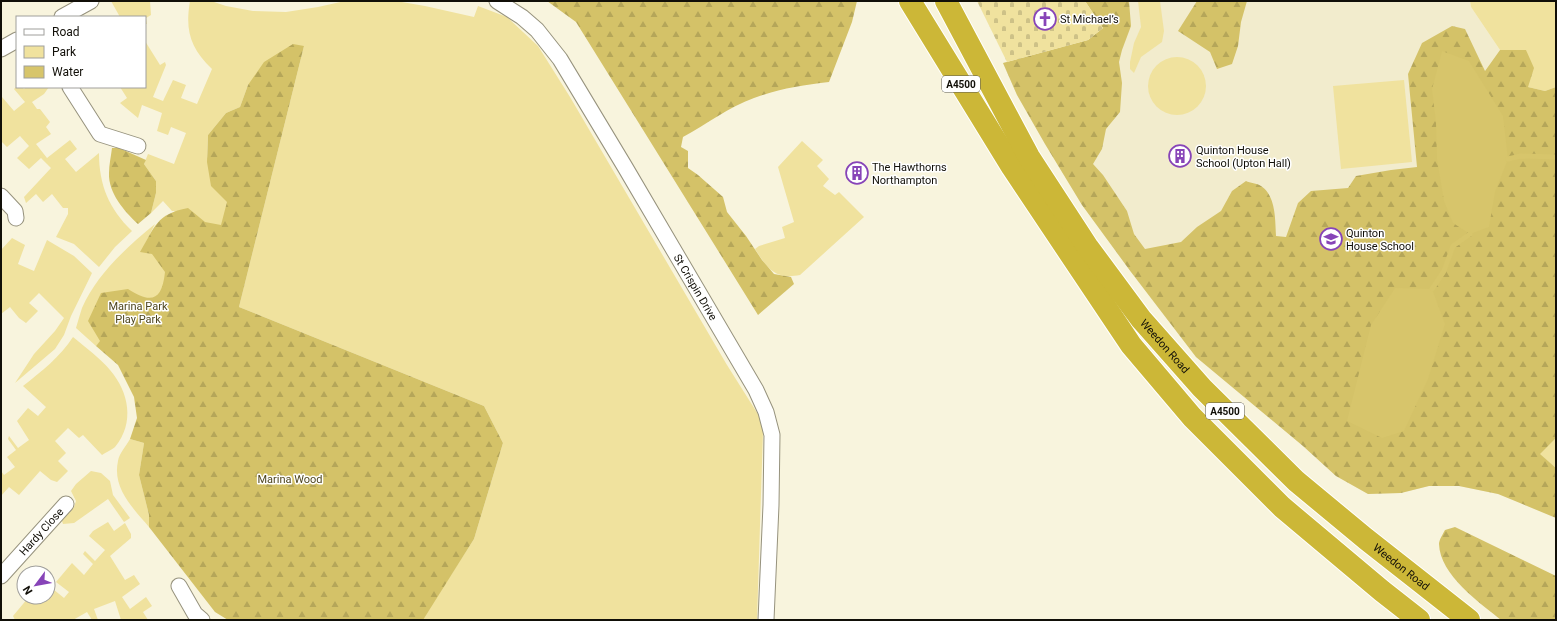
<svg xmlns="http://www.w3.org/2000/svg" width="1557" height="621" font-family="Roboto,sans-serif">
<defs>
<pattern id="forest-firs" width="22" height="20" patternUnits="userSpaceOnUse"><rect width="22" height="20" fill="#d4c268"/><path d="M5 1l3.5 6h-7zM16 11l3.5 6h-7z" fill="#b5a659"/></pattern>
<pattern id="cemetery-stones" width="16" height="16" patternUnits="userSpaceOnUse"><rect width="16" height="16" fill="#f0e29e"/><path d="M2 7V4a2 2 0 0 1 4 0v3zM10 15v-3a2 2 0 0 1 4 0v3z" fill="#cdc187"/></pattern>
</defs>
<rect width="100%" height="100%" fill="#f8f4dd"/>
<!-- built -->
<polygon fill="#f2eccd" points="1085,1 1470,1 1471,7 1500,50 1485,71 1556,438 1498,494 1459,486 1429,486 1401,493 1368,494 1336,476 1303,446 1196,357 1131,272 1082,205 1045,144 1017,95 1003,63 1088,40 1103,28"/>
<!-- green -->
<g fill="#f0e29e">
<polygon points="111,1 150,1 151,15 146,18 147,24 145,24 145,17 120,17"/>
<path d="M190 1H211L226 6 253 11 286 12 318 7 345 1H396L425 6 474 17 478 6 507 17 538 46 570 97 727 365 761 419 763 431 757 620H422L474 539 503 443 484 406 239 307 304 46 248 85 240 107 226 113 208 135 207 158 243 134 213 273 100 342 96 346 76 328C78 321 80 314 82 308 97 274 127 247 155 224L144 246 175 211H172L163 201 151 213 156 193V181L144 164 148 154 174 164 186 133 171 127 168 135 157 131 162 113 142 105 138 118 120 103 127 98 120 87H145V41L160 65 165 62 166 65 153 97 163 101 173 80 186 85 181 98 197 104 212 69C190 48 185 30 190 1Z"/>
<polygon points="1138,1 1160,1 1164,31 1162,42 1141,57 1134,73 1130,69 1130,62 1134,43 1141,27"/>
<polygon points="1470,1 1556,1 1556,87 1545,91 1528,87 1526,50 1500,50 1471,7"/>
<circle cx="1177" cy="86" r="29"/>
<polygon points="1404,80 1412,162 1341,169 1333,86"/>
<path d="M17 86 22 87 24 89 26 87H49L44 94 32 102 37 109H40L50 122 46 127 51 134 36 144 47 158 70 140 77 149 65 159 76 172 99 153C99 185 109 209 132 231L115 247 99 267 74 244 56 237 68 214V208H63L52 194 43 202 36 194 26 203 24 197 51 168 41 158 29 169 17 158 29 146 20 136 7 147 1 141V97H2L14 111 25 102 14 89Z"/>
<path d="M802 141 823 160 817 166 829 179 823 186 835 195 839 192 864 217 800 275C775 280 767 268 755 249L759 246 785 238 782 227 794 222 778 167Z"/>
<polygon points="12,238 25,245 18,264 34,271 47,240 74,256 92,273 71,316 64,335 55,349 15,383 34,354 55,331 64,318 39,293 29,303 38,311 26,323 19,318 10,307 1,314 1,250"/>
<path d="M73 337C85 347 100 358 110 370 129 392 135 423 115 447 112 450 106 452 102 455L83 435 79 438 68 428 55 441 66 453 58 461 68 471 57 482 51 480 40 471 19 495 9 487 1 496V471L4 475 15 467 7 457 16 450 8 439 9 436 18 448 29 440 17 421 28 408 38 416 46 407 23 386C42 371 60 357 73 337Z"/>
<polygon points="1556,438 1556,468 1539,454"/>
<path d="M130 439 144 443 139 475 149 515V527C133 508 112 488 118 461 119 454 126 446 130 439Z"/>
<polygon points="91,471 101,473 110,481 113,495 130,518 124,522 108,499 74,523 63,524 62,521 74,507 76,501 71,491 76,484"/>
<polygon points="108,522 114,531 125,523 131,534 131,538 110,556 125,580 134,575 140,584 122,597 130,609 146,597 152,606 143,612 148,620 121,620 115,601 94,609 98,620 92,620 87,612 73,620 15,620 13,616 28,598 27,597 48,597 48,585 64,598 69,592 56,582 72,563 84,575 93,564 83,554 85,551 95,561 105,550 89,536 93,531"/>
</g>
<!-- forest -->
<g fill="url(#forest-firs)">
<path d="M547 1H857L852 22 829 82C803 85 778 89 754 98 729 107 707 124 683 137L681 147 688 151V168L698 175 723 197 727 212 746 236 762 260 774 274 791 277 794 284 758 315 576 22Z"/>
<path d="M1085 1H1129L1131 26 1122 50 1119 62 1122 83 1120 112 1106 129 1102 149 1093 164 1103 175 1127 211 1134 234 1145 249 1181 242 1197 227 1221 211 1232 191 1246 181C1250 183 1257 183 1261 186 1276 196 1275 219 1276 236L1286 237 1298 203 1311 191 1348 188 1356 176 1391 170 1417 167 1408 74 1422 43 1452 26 1465 29 1485 71 1500 50H1526L1534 68 1528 87 1545 91 1556 87V438L1540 454 1556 468V518L1498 494 1459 486H1429L1401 493 1368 494 1336 476 1303 446 1196 357 1131 272 1082 205 1045 144 1017 95 1003 63 1088 40 1103 28Z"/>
<polygon points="1197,1 1247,1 1241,22 1238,46 1232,64 1217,69 1210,52 1178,31"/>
<path d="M293 44 304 46 239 307 484 406 503 443 474 539 423 620H228L215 612 149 527V515L139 475 144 443 130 439 137 418 134 397 118 365 96 346 100 341 88 321 101 293 128 289C151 304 162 301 165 272L152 254 140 252C155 227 156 214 188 208L205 222 221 225 227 202 211 186 207 162 208 135 226 113 240 107 248 85 264 62Z"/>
<path d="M112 148H119L146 160 144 164 156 181V193L151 213 138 224C125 212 108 193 109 173 109 165 111 156 112 148Z"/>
<path d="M1455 527 1556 576V620H1501C1479 602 1440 575 1439 544 1439 540 1443 534 1445 530Z"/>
</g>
<!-- cemetery -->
<polygon fill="url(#cemetery-stones)" points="977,1 1085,1 1103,28 1088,40 1007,62"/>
<!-- water -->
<g fill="#d7c56b">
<polygon points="1442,51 1469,61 1503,116 1508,159 1495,192 1489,227 1470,234 1453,223 1444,201 1437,159 1436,123 1432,89"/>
<polygon points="1395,288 1432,289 1445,324 1428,379 1404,431 1382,438 1347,421 1371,325"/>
</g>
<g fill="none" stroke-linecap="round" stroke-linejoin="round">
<!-- stream -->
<g stroke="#d7c56b" stroke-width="5">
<polyline points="1508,159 1521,156 1556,157"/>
<polyline points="1432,289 1444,271 1453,246 1470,234"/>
</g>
<!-- minor casing -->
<g stroke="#96927d" stroke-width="17">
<g id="minor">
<path id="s1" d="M497 1 522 17 537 30 560 59 625 167 756 390 766 412 772 435 771 505 766 620"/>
<polyline points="62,17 91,1"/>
<polyline points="1,49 17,40"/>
<polyline points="70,87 100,134 138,146"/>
<polyline points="1,196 15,211 16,218"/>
<path id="s2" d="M1 576 66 504"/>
<polyline points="179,586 195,614 202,620"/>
</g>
</g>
<!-- trunk casing -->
<g stroke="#fff" stroke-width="24">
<g id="trunk">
<polyline points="910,1 1012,167 1131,345 1192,417 1282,507 1382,591 1419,620"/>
<path id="s3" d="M946 1 1029 157 1087 246 1141 319 1202 388 1296 481 1366 539 1469 620"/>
</g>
</g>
<!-- minor -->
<use href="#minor" stroke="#fff" stroke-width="15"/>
<!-- trunk -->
<use href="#trunk" stroke="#ccb737" stroke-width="22"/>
</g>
<!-- icons -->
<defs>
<g id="church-ring" transform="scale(1.15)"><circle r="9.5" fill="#fff" stroke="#8744b8" stroke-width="1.5"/><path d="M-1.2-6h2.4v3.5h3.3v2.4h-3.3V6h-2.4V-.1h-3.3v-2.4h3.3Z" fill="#8744b8"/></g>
<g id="building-ring" transform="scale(1.15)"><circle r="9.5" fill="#fff" stroke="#8744b8" stroke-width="1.5"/><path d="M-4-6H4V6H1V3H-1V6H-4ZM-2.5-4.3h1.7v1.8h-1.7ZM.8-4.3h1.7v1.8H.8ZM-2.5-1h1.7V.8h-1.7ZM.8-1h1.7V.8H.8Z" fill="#8744b8"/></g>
<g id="school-ring" transform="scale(1.15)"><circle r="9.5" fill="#fff" stroke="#8744b8" stroke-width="1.5"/><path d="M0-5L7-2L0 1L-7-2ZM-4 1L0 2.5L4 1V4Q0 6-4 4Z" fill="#8744b8"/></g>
</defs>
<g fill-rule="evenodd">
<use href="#church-ring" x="1045" y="19"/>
<use href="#building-ring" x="1180" y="156"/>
<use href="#building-ring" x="857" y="173"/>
<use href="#school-ring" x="1331" y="239"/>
</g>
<g text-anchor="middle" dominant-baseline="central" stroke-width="3" stroke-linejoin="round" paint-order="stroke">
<!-- shield labels -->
<g fill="#fff" stroke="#585752" stroke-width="1">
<rect x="942" y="76" width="38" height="16" rx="3"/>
<rect x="1206" y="403" width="38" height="16" rx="3"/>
</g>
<g font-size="10" font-weight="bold" fill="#110f08">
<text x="961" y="84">A4500</text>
<text x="1225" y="411">A4500</text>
</g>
<!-- poi labels -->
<g font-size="11" fill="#110f08" stroke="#fff" text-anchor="start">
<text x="1060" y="19">St Michael’s</text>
<text x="1196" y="150">Quinton House<tspan x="1196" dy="13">School (Upton Hall)</tspan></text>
<text x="872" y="167">The Hawthorns<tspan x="872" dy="13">Northampton</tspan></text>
<text x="1346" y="233">Quinton<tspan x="1346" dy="13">House School</tspan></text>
</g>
<!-- street labels -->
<g font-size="11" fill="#110f08" stroke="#fff">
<text stroke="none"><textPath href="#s1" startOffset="352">St Crispin Drive</textPath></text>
<text stroke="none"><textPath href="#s3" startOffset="410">Weedon Road</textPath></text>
<text stroke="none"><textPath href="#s2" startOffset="60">Hardy Close</textPath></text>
<text stroke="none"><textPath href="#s3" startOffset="734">Weedon Road</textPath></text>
</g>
<!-- park labels -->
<g font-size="11" fill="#4e461f" stroke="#fff">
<text x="138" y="306">Marina Park<tspan x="138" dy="13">Play Park</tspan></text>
<text x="290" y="479">Marina Wood</text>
</g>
</g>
<!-- border -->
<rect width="1557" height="621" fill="none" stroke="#110f08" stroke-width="4"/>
<!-- legend -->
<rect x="16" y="16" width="130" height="72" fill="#ffffff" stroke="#a09f9c"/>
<rect x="24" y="29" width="20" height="6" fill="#ffffff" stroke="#a09f9c"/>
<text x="52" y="36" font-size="12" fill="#110f08">Road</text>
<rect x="24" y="46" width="20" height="12" fill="#f0e29e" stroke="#a09f9c"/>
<text x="52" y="56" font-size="12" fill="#110f08">Park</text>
<rect x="24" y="66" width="20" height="12" fill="#d7c56b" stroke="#a09f9c"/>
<text x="52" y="76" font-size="12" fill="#110f08">Water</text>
<!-- north arrow -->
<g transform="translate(36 585) rotate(238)"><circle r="19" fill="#ffffff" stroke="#a09f9c"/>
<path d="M0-3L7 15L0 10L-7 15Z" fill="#8744b8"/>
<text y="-6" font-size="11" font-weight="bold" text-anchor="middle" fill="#110f08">N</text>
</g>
</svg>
